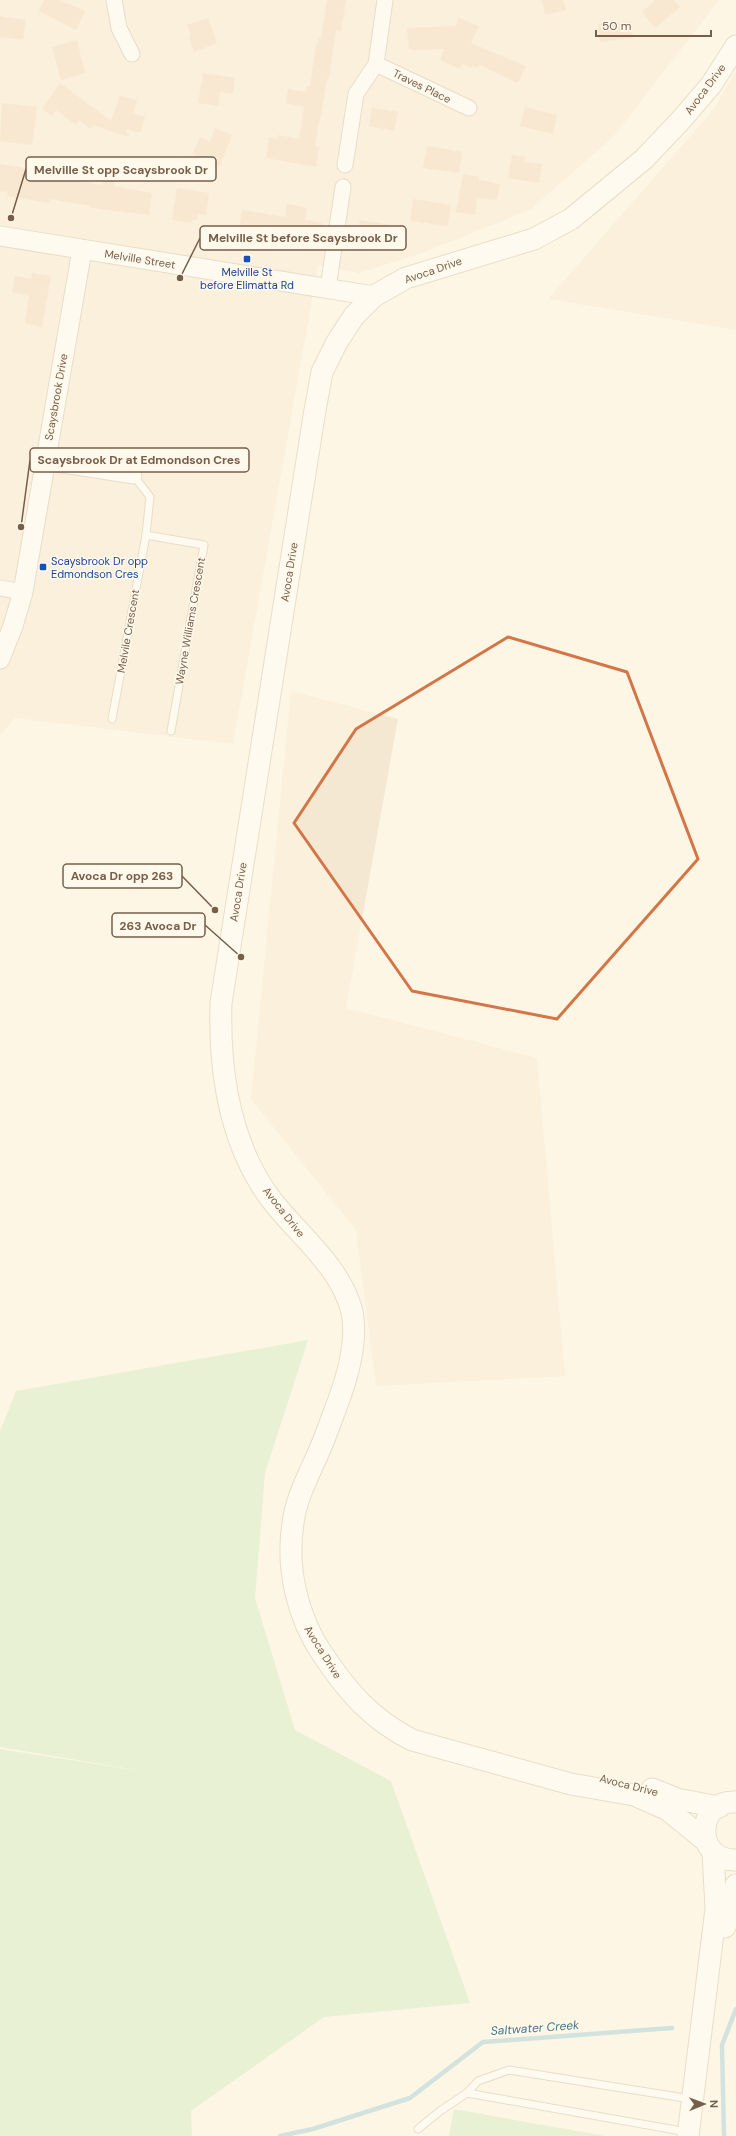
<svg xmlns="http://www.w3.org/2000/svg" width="736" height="2136" font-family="'DM Sans',sans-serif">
<rect width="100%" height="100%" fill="#fdf6e4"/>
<!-- residential -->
<g fill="#f5e8d2">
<polygon points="0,0 719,0 614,136 530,210 422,253 359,273 318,266 233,744 15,718 0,736"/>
<polygon points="736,70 736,330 548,299 714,109"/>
<polygon points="291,691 398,719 346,1008 537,1058 565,1376 376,1386 356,1230 251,1099"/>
</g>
<!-- green -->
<g fill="#cfebc2">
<polygon points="308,1340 265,1473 255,1598 295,1730 391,1781 470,2003 324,2017 191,2111 192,2136 0,2136 0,1749 154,1773 0,1747 0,1431 16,1391"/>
<polygon points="454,2109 605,2136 449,2136"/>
</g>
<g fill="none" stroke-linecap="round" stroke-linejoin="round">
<!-- stream -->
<g stroke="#9ecad9" stroke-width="4.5">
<polyline points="280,2136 313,2129 410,2098 483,2042 672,2028"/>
<polyline points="724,2136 722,2045 736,2009"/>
</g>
</g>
<!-- building -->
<g fill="#f3d7bb">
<polygon points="44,0 60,0 85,11 76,30 39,11"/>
<polygon points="327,0 346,0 341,31 336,30 329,79 327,79 320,121 319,120 315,147 319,147 316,167 266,158 269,137 277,139 278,135 299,139 304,107 286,103 288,89 306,92 307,86 310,87 316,44 318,45 319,38 321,38"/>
<polygon points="542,0 563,0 566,10 545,15"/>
<polygon points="655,0 674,0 680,7 655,28 642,12"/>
<polygon points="0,16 26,20 23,40 0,37"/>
<polygon points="208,18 217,43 194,52 189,37 191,35 187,25"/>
<polygon points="459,18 479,26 471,43 526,66 518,83 479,65 478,68 472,66 472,68 462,64 460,69 440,60 444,49 409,50 407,28 455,26"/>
<polygon points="631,21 633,38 600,42 598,24"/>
<polygon points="77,40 85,73 61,80 52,47"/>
<polygon points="203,73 235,78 233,94 220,92 218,106 198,103"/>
<polygon points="60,83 111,121 120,95 137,101 133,113 145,117 140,133 127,129 126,132 129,134 128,137 93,125 90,129 79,120 76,125 56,110 52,116 42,109"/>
<polygon points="2,103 37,107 32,145 0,141"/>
<polygon points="525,107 557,115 553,134 520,126"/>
<polygon points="372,108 398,112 394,131 369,126"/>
<polygon points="215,128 232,135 220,166 192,154 200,137 210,142"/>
<polygon points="427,146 462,152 459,173 423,168"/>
<polygon points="512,155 525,157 524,162 542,164 539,183 508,178"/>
<polygon points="37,158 56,162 55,171 74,174 73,180 102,185 104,173 116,175 114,186 152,193 149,215 91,208 91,206 50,199 49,203 7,196 8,192 0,191 0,164 35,170"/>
<polygon points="463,174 479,177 479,180 500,184 497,200 477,198 475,215 456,212"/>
<polygon points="177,188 209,193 206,215 198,214 197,220 192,220 191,223 172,220"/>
<polygon points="413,199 451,205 448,226 410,221"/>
<polygon points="287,204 307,208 305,220 322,223 319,246 282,241 282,239 239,229 242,210 285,217"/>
<polygon points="360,220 391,225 388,247 356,241"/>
<polygon points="32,273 51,276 42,327 25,323 29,296 12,292 15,276 31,279"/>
</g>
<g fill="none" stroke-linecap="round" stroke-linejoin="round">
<!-- service casing -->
<g stroke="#cfbeaa" stroke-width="9">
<g id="service">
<polyline points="146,535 204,545 171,731"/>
<polyline points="112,719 146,535 150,497 134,476"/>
<polyline points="467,2093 687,2132"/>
<polyline points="418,2129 440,2111 467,2093 478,2081 509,2070 691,2099"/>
</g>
</g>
<!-- minor casing -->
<g stroke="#cfbeaa" stroke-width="17">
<g id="minor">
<polyline points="114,0 119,28 132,54"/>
<polyline points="376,64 469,108"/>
<polyline points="345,165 356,94 376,64 385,0"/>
<polyline points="328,288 343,187"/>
<polyline points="44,462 134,476"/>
<polyline points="0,588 23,592"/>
</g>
</g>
<!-- tertiary casing -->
<g stroke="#cfbeaa" stroke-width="21">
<g id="tertiary">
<polyline points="0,236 374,296"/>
<polyline points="0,659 13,626 23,592 82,250"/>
</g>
</g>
<!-- secondary casing -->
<g stroke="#d2bfa7" stroke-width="23">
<g id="secondary">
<polyline points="652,1789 677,1799 719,1807"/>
<path d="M736 1802C696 1799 693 1861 736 1860"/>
<path d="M706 1841 668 1810 634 1795 571 1784 412 1740C371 1719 348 1692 323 1655 297 1617 286 1568 293 1523 296 1497 310 1473 320 1449 327 1433 332 1418 338 1402 348 1375 358 1341 352 1312 341 1266 297 1234 270 1198 229 1142 219 1070 221 1003L315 410 322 372 337 342 354 316 374 296 406 278 534 239 571 219 644 159 681 120 711 85 736 46"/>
<polyline points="725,1927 736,1885"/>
<polyline points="688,2136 716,1909 713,1852"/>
</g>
</g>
<!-- service -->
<use href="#service" stroke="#fff" stroke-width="7"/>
<!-- minor -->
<use href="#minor" stroke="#fff" stroke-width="15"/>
<!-- tertiary -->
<use href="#tertiary" stroke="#fff" stroke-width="19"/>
<!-- secondary -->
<use href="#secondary" stroke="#fff" stroke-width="21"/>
</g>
<!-- marked area -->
<path d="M0 0H736V2136H0ZM508 637 627 672 698 859 557 1019 412 991 294 823 356 729Z" fill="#fdf6e4" fill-opacity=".55" fill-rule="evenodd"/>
<path fill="none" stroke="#d37547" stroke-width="3" stroke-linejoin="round" d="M508 637 627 672 698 859 557 1019 412 991 294 823 356 729Z"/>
<!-- markers -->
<g fill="#1a4fb4" stroke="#fff9eb" stroke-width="1.5">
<rect x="243" y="255" width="8" height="8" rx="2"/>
<rect x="39" y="563" width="8" height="8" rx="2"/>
</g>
<g text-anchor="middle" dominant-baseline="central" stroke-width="3" stroke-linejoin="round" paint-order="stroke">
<!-- street labels -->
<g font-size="11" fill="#765e49" stroke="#fff9eb">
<text transform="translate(422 86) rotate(26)">Traves Place</text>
<text transform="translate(705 89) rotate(-53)">Avoca Drive</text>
<text transform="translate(140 259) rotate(9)">Melville Street</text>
<text transform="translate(433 270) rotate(-19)">Avoca Drive</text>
<text transform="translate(56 397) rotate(-80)">Scaysbrook Drive</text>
<text transform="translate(289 572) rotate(-81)">Avoca Drive</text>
<text transform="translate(190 621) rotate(-80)">Wayne Williams Crescent</text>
<text transform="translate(128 631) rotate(-80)">Melvile Crescent</text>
<text transform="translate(238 892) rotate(-81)">Avoca Drive</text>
<text transform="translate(284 1212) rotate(52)">Avoca Drive</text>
<text transform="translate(323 1652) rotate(58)">Avoca Drive</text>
<text transform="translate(629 1785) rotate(14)">Avoca Drive</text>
</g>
<!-- transit labels -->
<g font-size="11" fill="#164399" stroke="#fff9eb">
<text x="247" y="272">Melville St<tspan x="247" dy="13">before Elimatta Rd</tspan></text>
<text x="51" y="561" text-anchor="start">Scaysbrook Dr opp<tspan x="51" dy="13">Edmondson Cres</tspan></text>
</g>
<!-- water labels -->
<g font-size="12" font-style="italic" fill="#41778b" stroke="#fff9eb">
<text transform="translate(535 2028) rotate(-4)">Saltwater Creek</text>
</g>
</g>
<!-- callouts -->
<path fill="none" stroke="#765e49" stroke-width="1.5" d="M11 218L26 169M180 278L200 238M21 527L30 460M215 910L182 876M241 957L205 925"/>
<g fill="#765e49" stroke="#fff9eb" stroke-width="1.5">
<circle cx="11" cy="218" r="4"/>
<circle cx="180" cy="278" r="4"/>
<circle cx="21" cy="527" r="4"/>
<circle cx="215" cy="910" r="4"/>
<circle cx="241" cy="957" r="4"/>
</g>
<g fill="#fff9eb" stroke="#765e49" stroke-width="1.5">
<rect x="26" y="157" width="190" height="24" rx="4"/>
<rect x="200" y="226" width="206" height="24" rx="4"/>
<rect x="30" y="448" width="219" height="24" rx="4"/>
<rect x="63" y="864" width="119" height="24" rx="4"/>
<rect x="112" y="913" width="93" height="24" rx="4"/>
</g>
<g font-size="12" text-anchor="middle" font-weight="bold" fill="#765e49">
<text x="121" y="174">Melville St opp Scaysbrook Dr</text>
<text x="303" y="242">Melville St before Scaysbrook Dr</text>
<text x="139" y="464">Scaysbrook Dr at Edmondson Cres</text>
<text x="122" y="880">Avoca Dr opp 263</text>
<text x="158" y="930">263 Avoca Dr</text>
</g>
<!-- north arrow -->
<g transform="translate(704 2104) rotate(89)" stroke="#fff9eb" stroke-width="3" paint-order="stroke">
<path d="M0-3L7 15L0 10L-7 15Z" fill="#765e49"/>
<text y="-6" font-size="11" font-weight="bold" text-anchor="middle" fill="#765e49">N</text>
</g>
<!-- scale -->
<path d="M596 30v6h115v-6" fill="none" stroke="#765e49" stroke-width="2"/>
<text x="602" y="30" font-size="12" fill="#765e49" stroke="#fff9eb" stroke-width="3" paint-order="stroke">50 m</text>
</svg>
